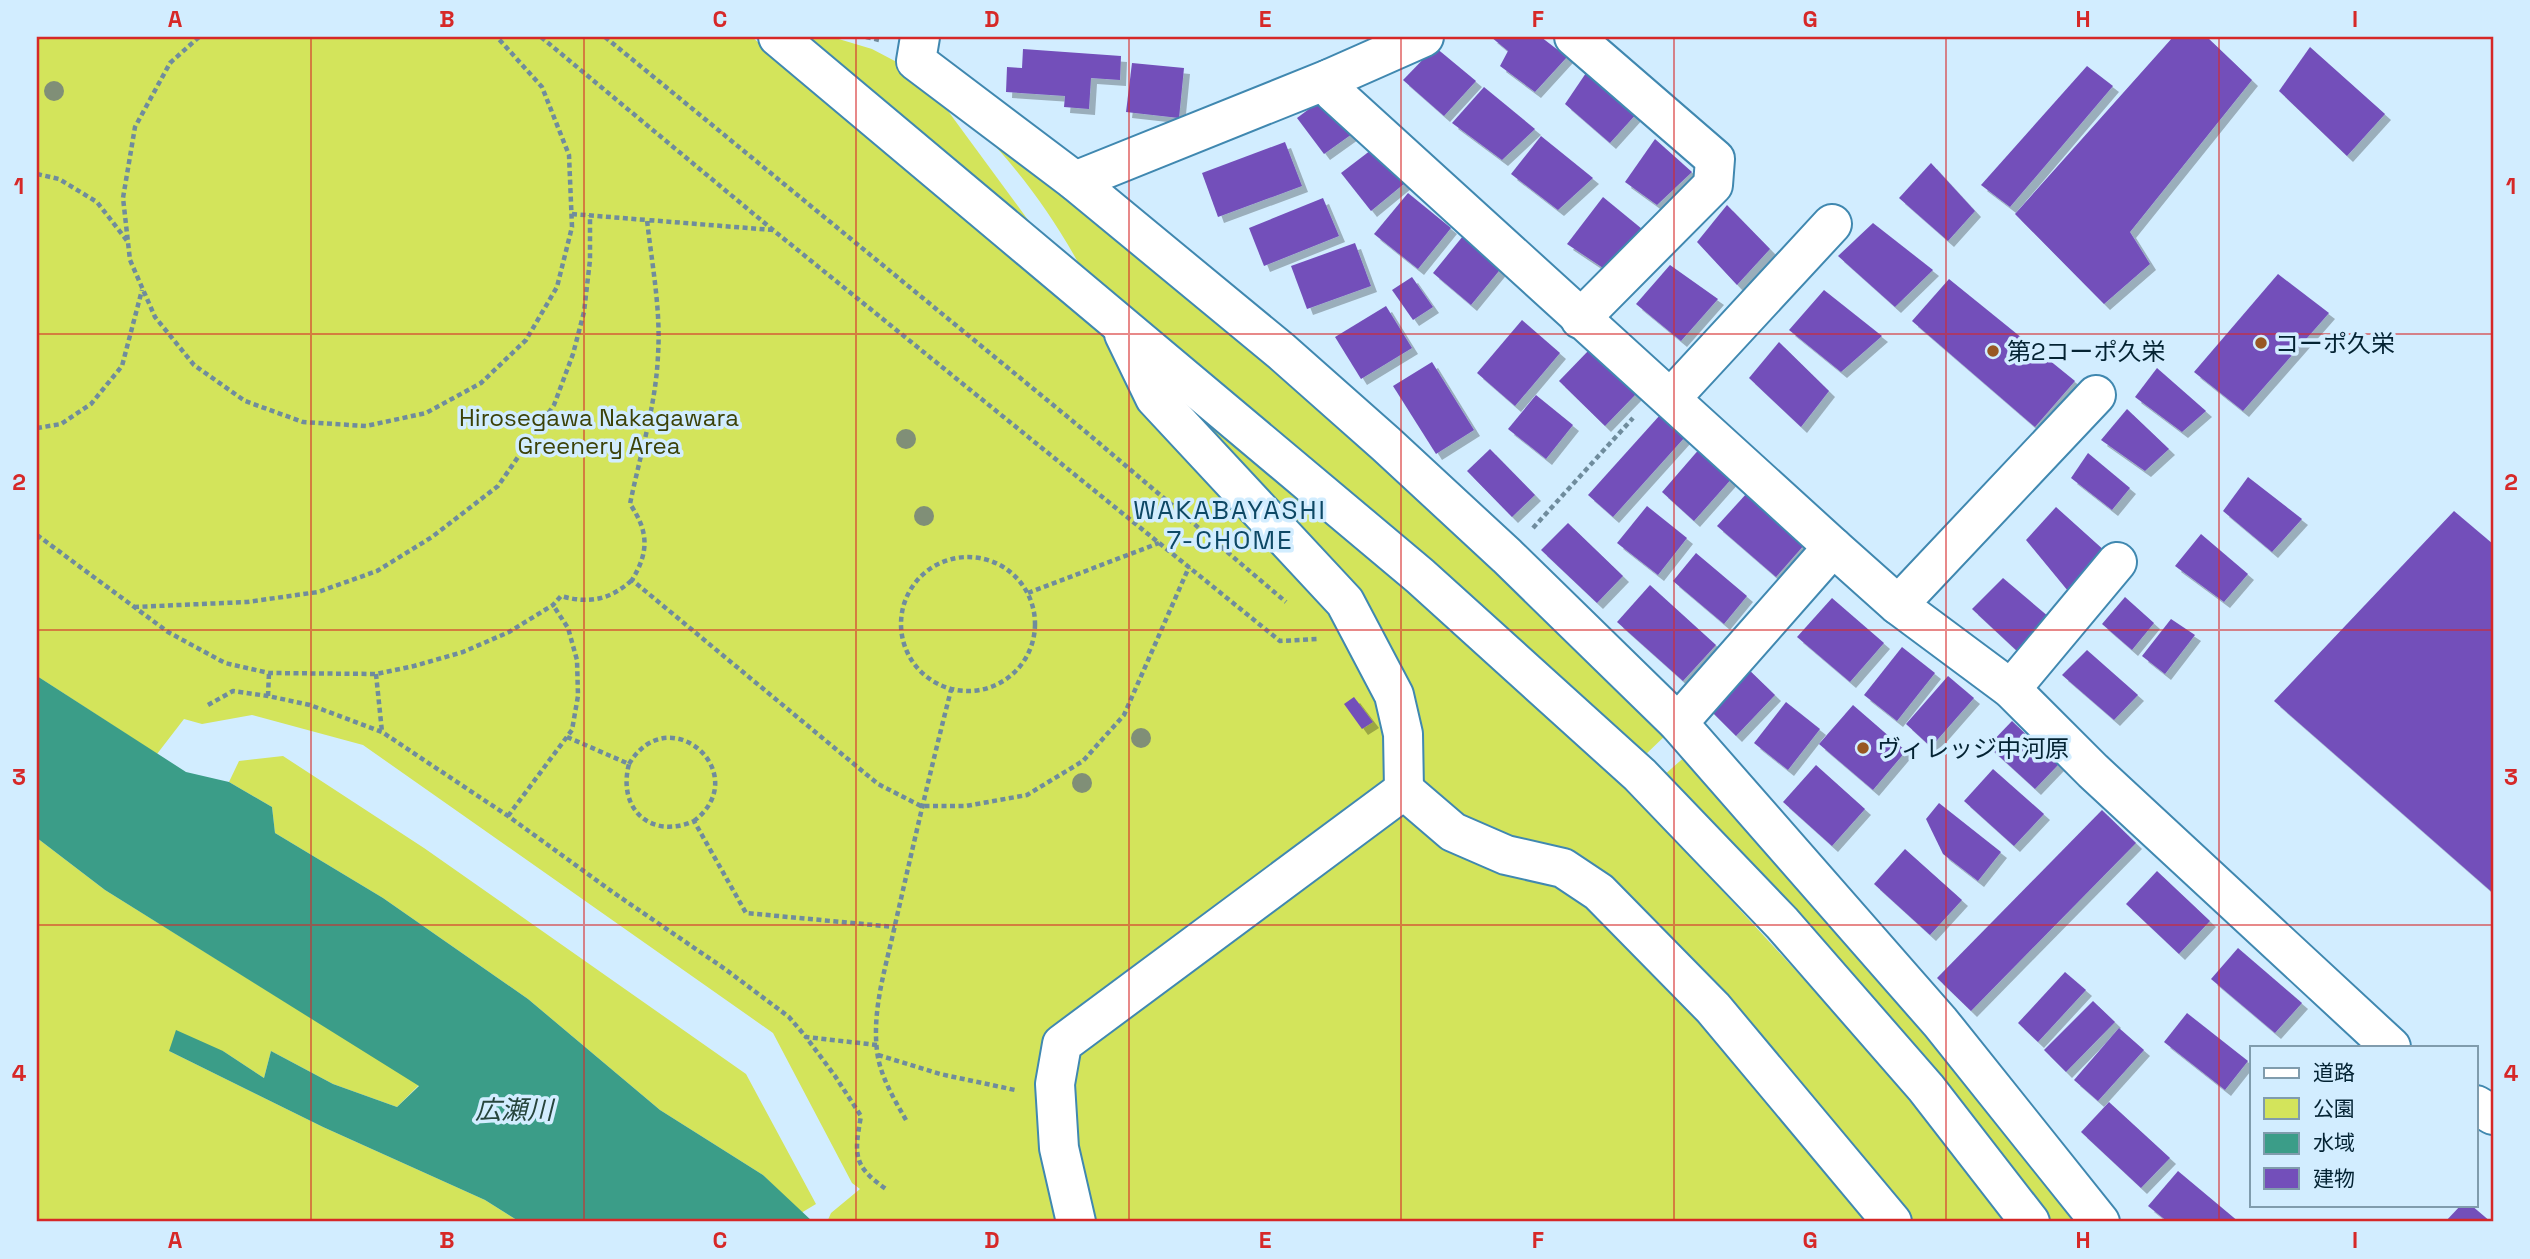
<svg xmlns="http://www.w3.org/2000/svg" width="2530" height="1259" font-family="'Space Grotesk','Noto Sans JP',sans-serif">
<defs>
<filter id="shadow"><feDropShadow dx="6" dy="6" stdDeviation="0" flood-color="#0004"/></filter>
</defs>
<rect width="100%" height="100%" fill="#d2edff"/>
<!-- green -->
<g fill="#d3e45b">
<polygon points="37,37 752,37 1179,398 1394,576 1640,801 1911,1096 2007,1222 827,1222 831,1213 860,1189 852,1183 773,1033 363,745 252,715 202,724 184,719 157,754 37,676"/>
<polygon points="799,37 832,37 872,49 910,69 937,96 1042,239"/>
<path d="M975 124 1353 427 1669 732 1644 756 1383 522 1079 264C1049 210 1018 169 975 124Z"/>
<polygon points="1688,754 2095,1222 2050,1222 1934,1078 1663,776"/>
<polygon points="283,756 424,848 746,1074 816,1204 801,1213 763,1175 660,1110 528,999 383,898 275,833 272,807 229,782 239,761"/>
<polygon points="37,838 105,890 419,1085 397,1107 333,1084 271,1051 264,1078 223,1051 169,1051 323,1127 485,1200 520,1222 37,1222"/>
</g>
<!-- water -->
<polygon fill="#3b9d88" points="37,676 186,772 229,782 272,807 275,833 383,898 528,999 660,1110 763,1175 813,1222 520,1222 485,1200 323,1127 169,1051 176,1030 223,1051 264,1078 271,1051 333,1084 397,1107 419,1086 105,890 37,838"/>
<!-- building -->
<g fill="#734fba" filter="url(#shadow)">
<polygon points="1491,37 1541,37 1567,57 1535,92 1500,66 1508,51"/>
<polygon points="2173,37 2207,37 2252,80 2130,232 2150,264 2104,304 2015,214"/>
<polygon points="1435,47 1476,81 1444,116 1403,80"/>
<polygon points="2310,47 2385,114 2347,156 2279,91"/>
<polygon points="1023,49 1121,56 1120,80 1091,78 1089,109 1064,107 1065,96 1006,92 1007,67 1022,68"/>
<polygon points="1132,63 1184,68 1179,118 1126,112"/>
<polygon points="2087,66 2113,86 2010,207 1981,185"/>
<polygon points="1586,73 1638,112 1610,143 1565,104"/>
<polygon points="1484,87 1535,129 1502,160 1452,123"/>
<polygon points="1325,97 1352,134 1324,154 1297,118"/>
<polygon points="1541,136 1593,178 1558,210 1511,174"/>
<polygon points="1655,139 1692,172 1657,205 1625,182"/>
<polygon points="1285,142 1302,186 1218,217 1202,173"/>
<polygon points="1375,147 1405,183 1371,211 1341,173"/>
<polygon points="1931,163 1975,211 1948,241 1899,198"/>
<polygon points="1408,193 1451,228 1418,269 1374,234"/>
<polygon points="1603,197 1642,229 1603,268 1567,244"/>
<polygon points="1323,198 1339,236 1264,266 1249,228"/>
<polygon points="1727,205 1770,249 1737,285 1697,242"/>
<polygon points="1873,223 1933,270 1895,307 1838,256"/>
<polygon points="1463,236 1503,266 1471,305 1433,273"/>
<polygon points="1355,243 1371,286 1307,309 1291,266"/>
<polygon points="1670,265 1718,299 1681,341 1636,304"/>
<polygon points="2278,274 2329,313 2243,411 2194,372"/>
<polygon points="1412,277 1433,307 1413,320 1392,290"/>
<polygon points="1949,279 2075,381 2035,427 1912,321"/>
<polygon points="1824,290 1882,336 1841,372 1789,330"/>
<polygon points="1386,306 1412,348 1361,379 1335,337"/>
<polygon points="1522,320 1560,353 1515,406 1477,373"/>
<polygon points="1779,342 1829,391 1801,427 1749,378"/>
<polygon points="1589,350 1636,394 1605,426 1559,381"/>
<polygon points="1432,362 1474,430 1436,454 1393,386"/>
<polygon points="2157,368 2206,411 2182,432 2135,397"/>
<polygon points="1536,395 1573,425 1546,459 1508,429"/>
<polygon points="2127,409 2169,449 2145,471 2101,440"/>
<polygon points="1660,415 1685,437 1613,517 1588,495"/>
<polygon points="1701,447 1734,476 1694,521 1662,492"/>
<polygon points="1490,449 1535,495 1512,517 1467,471"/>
<polygon points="2088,453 2130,488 2112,510 2071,478"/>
<polygon points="2248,477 2302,519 2272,552 2223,511"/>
<polygon points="1747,493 1805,544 1776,577 1717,526"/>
<polygon points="1647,506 1687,538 1658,575 1617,543"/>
<polygon points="2056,507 2106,552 2068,591 2026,540"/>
<polygon points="2454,511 2493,544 2493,893 2274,701"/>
<polygon points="1568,523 1623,576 1597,603 1541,550"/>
<polygon points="2201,534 2248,574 2224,602 2175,566"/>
<polygon points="1696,553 1747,596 1724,624 1673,581"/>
<polygon points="2003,578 2049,617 2017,651 1972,609"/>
<polygon points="1650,585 1716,645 1683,681 1617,622"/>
<polygon points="2125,597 2154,623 2132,650 2102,624"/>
<polygon points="1832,598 1884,643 1850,682 1797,637"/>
<polygon points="2171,619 2195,635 2165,674 2142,656"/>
<polygon points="1902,647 1935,673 1897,721 1864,695"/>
<polygon points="2087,650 2138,695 2114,720 2062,675"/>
<polygon points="1745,666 1775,695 1736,736 1706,706"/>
<polygon points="1948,676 1974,698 1931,747 1906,724"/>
<polygon points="1354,697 1373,722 1362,729 1344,704"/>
<polygon points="1786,702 1820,729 1788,770 1754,743"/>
<polygon points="1853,705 1906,751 1873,790 1819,744"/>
<polygon points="2012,721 2058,765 2035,789 1988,746"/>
<polygon points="1816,765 1865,809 1832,846 1783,802"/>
<polygon points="1993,769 2044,814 2014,846 1964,801"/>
<polygon points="1939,803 2001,852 1978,881 1943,854 1926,819"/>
<polygon points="2102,810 2136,843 1971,1011 1937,978"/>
<polygon points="1905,849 1962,900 1930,935 1874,884"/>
<polygon points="2157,871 2210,921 2179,954 2126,904"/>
<polygon points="2238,948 2302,1003 2275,1033 2211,979"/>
<polygon points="2065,972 2086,990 2038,1042 2018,1023"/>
<polygon points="2093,1001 2115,1022 2066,1072 2044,1050"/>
<polygon points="2187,1013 2248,1061 2225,1090 2164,1042"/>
<polygon points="2119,1028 2144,1050 2098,1101 2074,1080"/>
<polygon points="2109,1102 2170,1158 2141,1188 2081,1132"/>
<polygon points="2178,1171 2239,1222 2168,1222 2148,1206"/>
<polygon points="2461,1205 2471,1205 2491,1222 2445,1222"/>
</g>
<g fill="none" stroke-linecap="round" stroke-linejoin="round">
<!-- minor casing -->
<g stroke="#4088b0" stroke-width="42">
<g id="minor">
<polyline points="778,37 1420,576 1640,775 1782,923 1926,1088 2030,1222"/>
<polyline points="920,37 916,61 1075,181 1281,351 1386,444 1507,556 1678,723 1940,1022 2100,1222"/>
<polyline points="1574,37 1715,159 1713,185 1580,319"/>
<polyline points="1329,79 1333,92 1833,547 1898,605 2011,689 2093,771 2391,1047"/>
<polyline points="1075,181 1329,79 1424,37"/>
<polyline points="1124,334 1155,398 1345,602 1394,695 1403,734 1404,790"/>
<polyline points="1671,398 1832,224"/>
<polyline points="1898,605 2096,395"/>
<polyline points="2011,689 2117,562"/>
<polyline points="1678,723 1833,547"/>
<polyline points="2476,1105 2493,1115"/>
<polyline points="1076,1222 1059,1148 1055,1084 1062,1044 1404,790 1453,832 1506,855 1563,868 1599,892 1713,1008 1892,1222"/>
</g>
</g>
<!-- path -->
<g stroke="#6f8c9d" stroke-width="4.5" stroke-dasharray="5 3.5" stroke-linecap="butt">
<polyline points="199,37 170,63 135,127 123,198 130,260 155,317 194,365 245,401 303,422 366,426 426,413 481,383 526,340 557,287 572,227 569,155 542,87 497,37"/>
<polyline points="541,37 773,230 1280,641 1318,639"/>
<polyline points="605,37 1086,432 1286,602"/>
<polyline points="866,37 879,40"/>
<polyline points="37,174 59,179 97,202 128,242"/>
<polyline points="572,214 647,220"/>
<path d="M773 230 647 220C652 265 661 310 658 355 656 405 640 455 630 504 649 532 649 552 632 580L878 784 921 806H966L1027 795 1083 761 1124 715 1189 567"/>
<polyline points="37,428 61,424 91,404 122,366 142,290"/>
<polyline points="1533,528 1633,418"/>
<path d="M37 535 168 632 225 663 269 673 376 674 414 666 463 652 509 632 553 605 561 596C589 604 610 600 632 580"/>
<circle cx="968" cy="624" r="67"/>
<polyline points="1028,593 1159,543"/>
<polyline points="134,607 247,602 318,592 377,571 432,537 498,486 554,405 573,354 584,312 590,260 590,215"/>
<polyline points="376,674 382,732"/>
<polyline points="268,696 269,673"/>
<polyline points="208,705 233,691 268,696 310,705 382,732 508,816 614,893 725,969 789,1017 806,1037"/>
<path d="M567 737 629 764C617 809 651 840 694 821L746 913 895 927"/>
<path d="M629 764C669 697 755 774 694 821"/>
<polyline points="508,816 572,730 578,696 577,660 568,628 553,605"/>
<path d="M877 1045 806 1037 835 1076 861 1116C854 1155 853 1166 886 1189"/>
<polyline points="878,1055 940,1074 1015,1090"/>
<path d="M906 1120C894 1099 880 1076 877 1051 872 1008 886 967 895 925 913 846 931 768 951 690"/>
</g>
<!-- minor -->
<use href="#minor" stroke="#fff" stroke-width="38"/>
</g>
<!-- trees -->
<g fill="#808f77">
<circle cx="54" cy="91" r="10"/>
<circle cx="906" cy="439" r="10"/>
<circle cx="924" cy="516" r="10"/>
<circle cx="1141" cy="738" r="10"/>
<circle cx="1082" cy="783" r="10"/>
</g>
<!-- grid -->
<path fill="none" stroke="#d62828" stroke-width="2" stroke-opacity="0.55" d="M311 37V1222M584 37V1222M856 37V1222M1129 37V1222M1401 37V1222M1674 37V1222M1946 37V1222M2219 37V1222M37 334H2493M37 630H2493M37 925H2493"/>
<!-- markers -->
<g fill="#985723" stroke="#d2edff" stroke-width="2.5">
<circle cx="2261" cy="343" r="7"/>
<circle cx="1993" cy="351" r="7"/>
<circle cx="1863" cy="748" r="7"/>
</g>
<g text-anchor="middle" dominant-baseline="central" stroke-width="7" stroke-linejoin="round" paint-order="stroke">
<!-- poi labels -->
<g font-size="24" fill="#042333" stroke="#d2edff" text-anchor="start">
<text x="2275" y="343">コーポ久栄</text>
<text x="2007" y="351">第2コーポ久栄</text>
<text x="1877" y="748">ヴィレッジ中河原</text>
</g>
<!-- park labels -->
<g font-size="24" fill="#3c4208" stroke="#d2edff">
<text x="599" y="417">Hirosegawa Nakagawara<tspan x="599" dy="28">Greenery Area</tspan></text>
</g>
<!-- neighbourhood labels -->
<g font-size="26" letter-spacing="2" fill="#0d4865" stroke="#d2edff">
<text x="1230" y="510">WAKABAYASHI<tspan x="1230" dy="30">7-CHOME</tspan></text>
</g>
<!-- water labels -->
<g font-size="26" font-style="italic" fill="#27453d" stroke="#d2edff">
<text x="514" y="1110">広瀬川</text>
</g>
</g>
<!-- border -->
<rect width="2530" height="1259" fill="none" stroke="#d2edff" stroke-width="77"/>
<!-- legend -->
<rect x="2250" y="1046" width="228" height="161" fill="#d2edff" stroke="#809cad" stroke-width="2"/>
<rect x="2264" y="1068" width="35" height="10" fill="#ffffff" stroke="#809cad" stroke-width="2"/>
<text x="2313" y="1080" font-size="21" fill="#042333">道路</text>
<rect x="2264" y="1098" width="35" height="21" fill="#d3e45b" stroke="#809cad" stroke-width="2"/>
<text x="2313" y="1116" font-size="21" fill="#042333">公園</text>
<rect x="2264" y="1133" width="35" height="21" fill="#3b9d88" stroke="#809cad" stroke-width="2"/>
<text x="2313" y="1150" font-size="21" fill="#042333">水域</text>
<rect x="2264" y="1168" width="35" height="21" fill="#734fba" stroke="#809cad" stroke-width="2"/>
<text x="2313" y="1186" font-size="21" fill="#042333">建物</text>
<rect x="38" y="38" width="2454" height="1182" fill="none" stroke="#d62828" stroke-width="2.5"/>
<g font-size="23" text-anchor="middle" font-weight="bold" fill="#d62828">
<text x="175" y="27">A</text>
<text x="447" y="27">B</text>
<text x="720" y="27">C</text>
<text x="992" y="27">D</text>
<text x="1265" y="27">E</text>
<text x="1538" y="27">F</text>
<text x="1810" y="27">G</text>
<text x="2083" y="27">H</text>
<text x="2355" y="27">I</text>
<text x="19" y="194">1</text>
<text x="2511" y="194">1</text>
<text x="19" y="490">2</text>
<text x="2511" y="490">2</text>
<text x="19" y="785">3</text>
<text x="2511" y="785">3</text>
<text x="19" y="1081">4</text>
<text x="2511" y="1081">4</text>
<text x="175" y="1248">A</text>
<text x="447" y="1248">B</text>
<text x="720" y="1248">C</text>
<text x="992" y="1248">D</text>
<text x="1265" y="1248">E</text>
<text x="1538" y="1248">F</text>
<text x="1810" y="1248">G</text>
<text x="2083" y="1248">H</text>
<text x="2355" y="1248">I</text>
</g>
</svg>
